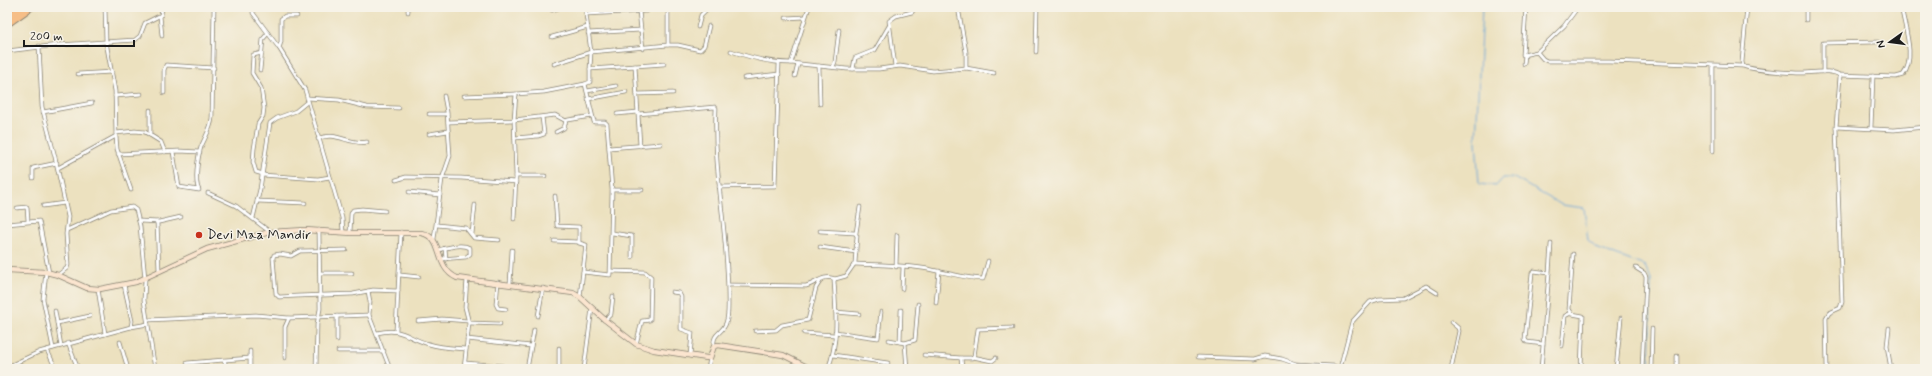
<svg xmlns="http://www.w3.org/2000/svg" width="1932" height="376" font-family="Mynerve,sans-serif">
<rect width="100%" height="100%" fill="#f7f3e8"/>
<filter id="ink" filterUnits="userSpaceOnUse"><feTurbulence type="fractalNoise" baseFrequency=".025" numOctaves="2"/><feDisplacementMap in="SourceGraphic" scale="8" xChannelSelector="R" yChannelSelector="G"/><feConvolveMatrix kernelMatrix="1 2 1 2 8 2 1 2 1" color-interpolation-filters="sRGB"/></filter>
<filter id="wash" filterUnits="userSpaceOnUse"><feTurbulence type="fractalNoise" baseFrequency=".012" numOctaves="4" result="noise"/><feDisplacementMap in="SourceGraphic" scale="16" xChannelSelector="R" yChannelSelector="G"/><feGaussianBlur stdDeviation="0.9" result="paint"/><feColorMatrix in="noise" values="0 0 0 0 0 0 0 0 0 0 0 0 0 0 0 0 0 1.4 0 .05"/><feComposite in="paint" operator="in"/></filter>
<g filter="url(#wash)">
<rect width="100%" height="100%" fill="#ece1bf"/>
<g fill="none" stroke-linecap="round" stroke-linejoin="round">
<!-- stream -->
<polyline stroke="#68a4d9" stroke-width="1" points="1482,7 1476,142 1479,184 1496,186 1503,178 1514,178 1562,205 1584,208 1588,240 1596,248 1645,266 1651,280 1649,369"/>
</g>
</g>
<g filter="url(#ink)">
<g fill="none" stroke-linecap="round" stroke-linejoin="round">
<!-- street casing -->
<g stroke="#847e6e" stroke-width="4.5">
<g id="street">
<polyline points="253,7 253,13 279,48 305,90 342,218 343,232"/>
<path d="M585 7 591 52 590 69 635 66 638 114 715 107 716 108C713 171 728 233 728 296 728 305 729 315 726 323 723 333 712 333 714 346"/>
<polyline points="1526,7 1523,55 1537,52 1543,59 1547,61 1609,61 1743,66"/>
<path d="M1747 7 1742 62 1743 66C1754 71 1784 72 1797 73 1807 74 1833 68 1840 76L1836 127 1842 302 1840 308 1829 313 1826 318 1827 369"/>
<polyline points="1806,7 1806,20"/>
<polyline points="552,10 561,7"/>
<polyline points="639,11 643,49"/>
<polyline points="408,12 408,7"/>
<polyline points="959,13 966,52 966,68"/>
<polyline points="586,14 647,11"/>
<polyline points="160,16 162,36"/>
<polyline points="786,18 805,17"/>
<polyline points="698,27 701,15 709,7"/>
<polyline points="588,33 641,30"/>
<polyline points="552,37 588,27"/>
<polyline points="668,45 678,45 700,50 704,46 709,26"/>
<polyline points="39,46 42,107 55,157 68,217 66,234 68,265 67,268 58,275"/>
<polyline points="279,48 281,42 281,19 285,16 297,16"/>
<polyline points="7,51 58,45 135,40 140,36 145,23 161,15 162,7"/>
<path d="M731 51C751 58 770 63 791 63L809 7"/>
<polyline points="1036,52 1037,7"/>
<polyline points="1537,52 1564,26 1578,7"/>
<polyline points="262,53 253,55 252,73 261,88 264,108 263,116 258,124 254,149 253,162 256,172 263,174"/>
<polyline points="791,63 847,69 879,69 900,66 933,71 966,68 994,73"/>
<polyline points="554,64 591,52 668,45 668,7"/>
<polyline points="1524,64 1525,55"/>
<polyline points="635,66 664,64"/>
<polyline points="819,66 820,104"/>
<polyline points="895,66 889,21 896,16 912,12 915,7"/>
<polyline points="1713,66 1713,151"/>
<polyline points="833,67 835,62 839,30"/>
<polyline points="853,69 855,58 875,50 889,26"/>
<polyline points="260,70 263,39 268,33"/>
<polyline points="1823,72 1823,43 1878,42"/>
<polyline points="78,74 112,72"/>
<path d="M1839 75 1896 77 1903 75C1916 60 1905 28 1902 11"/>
<polyline points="795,76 798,64"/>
<polyline points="744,78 779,74"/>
<polyline points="585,84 594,122 605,122 607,124 612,190 642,190"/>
<polyline points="587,91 616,86"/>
<polyline points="164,93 164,70 166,65 214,68"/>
<polyline points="637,94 673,93"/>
<polyline points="115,96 141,94"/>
<polyline points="464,96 516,94"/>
<polyline points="307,98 339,100 367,107 399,108"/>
<polyline points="588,99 626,92"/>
<polyline points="43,112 92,103"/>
<polyline points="429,114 447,114"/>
<polyline points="617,114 638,112"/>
<polyline points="638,114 640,146"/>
<polyline points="448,122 514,120 555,115 566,121"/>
<polyline points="1836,127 1894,130 1925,127"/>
<polyline points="1871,128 1873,76"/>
<polyline points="556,132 564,128 566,121 568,120 592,116"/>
<polyline points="116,133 135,131 145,132 161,142 165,152"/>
<polyline points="429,134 448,131"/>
<polyline points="150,135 150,110"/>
<polyline points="116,136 117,149 131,190"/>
<polyline points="515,138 538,136 544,134 542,117"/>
<path d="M318 139C334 130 351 146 367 142"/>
<polyline points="609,148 661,144"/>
<path d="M173 152 179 187 199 190C194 182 198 156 201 147 205 137 211 129 212 118L214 7"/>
<polyline points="118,154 179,151 200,152"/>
<polyline points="58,168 116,136 115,91 106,42 105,7"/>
<polyline points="262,175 318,179 330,177"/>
<polyline points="516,176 545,176"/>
<polyline points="33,178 33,168 57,163"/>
<polyline points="396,180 406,177 461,178 516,182"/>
<polyline points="719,187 775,186 779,63"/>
<polyline points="409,192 440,195"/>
<polyline points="208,193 236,206 270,232"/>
<polyline points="555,196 557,226 579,227 579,243 586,245 580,297"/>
<polyline points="257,201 305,203"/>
<polyline points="43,206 65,203"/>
<polyline points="17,208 27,207 28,221"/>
<polyline points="253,218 260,189 270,123 277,118 296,111 307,102"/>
<polyline points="514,219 516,176 514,120 516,94 544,92 585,84 590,82 590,69"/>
<polyline points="139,221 159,222 181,217"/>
<polyline points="157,222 159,271"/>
<polyline points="7,224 39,221 49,273"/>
<polyline points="437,225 466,228 474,238 499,240"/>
<polyline points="67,230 111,210 132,207 136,210 140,226 145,279 144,300 155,369"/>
<path d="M820 231 855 233 857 236 855 263 846 276 835 279 834 281C836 310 839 341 828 369"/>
<polyline points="350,233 351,214 353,210 362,209 385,211"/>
<polyline points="612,233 632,236 632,257"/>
<polyline points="856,233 860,207"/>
<polyline points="472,234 475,205"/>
<polyline points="434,239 442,179 450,156 447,112 444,96"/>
<polyline points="554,241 579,242"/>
<polyline points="820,247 856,252"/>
<polyline points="445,248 446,259"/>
<polyline points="346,250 300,251 291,256 280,254 274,255 273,258 276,294 279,297 298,296 353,294 373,290 398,291 401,232"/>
<path d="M438 250C447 248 461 243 470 248V254L466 257 441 259"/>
<polyline points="1573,254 1569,309 1572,314 1583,316 1581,369"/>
<path d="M854 264C878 265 906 265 928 269 947 273 965 278 983 279L988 261"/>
<polyline points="896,267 897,235"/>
<polyline points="1636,268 1644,273 1646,277 1642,369"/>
<polyline points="611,271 645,272 651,277 650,320 642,321 636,344"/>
<polyline points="46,272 43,299 53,348"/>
<polyline points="583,272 610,275 612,191"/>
<polyline points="320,273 352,273"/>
<polyline points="400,275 419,277"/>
<polyline points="498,282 496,304 498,308 506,309"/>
<polyline points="510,284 512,250"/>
<path d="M728 285 806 286C817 283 823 274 835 279"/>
<polyline points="98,289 105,334"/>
<polyline points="902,289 903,267"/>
<polyline points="368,291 370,302 369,315 390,369"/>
<polyline points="672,292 679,293 681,297 681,329 692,333 690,356"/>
<polyline points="936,303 939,271"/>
<polyline points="55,311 61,346"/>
<polyline points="836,312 859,314"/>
<polyline points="337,316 337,340"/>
<polyline points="538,316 543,288"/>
<polyline points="148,320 256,315 289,318"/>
<polyline points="605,320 611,314 613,296"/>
<polyline points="418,321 442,319 468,321"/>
<polyline points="1451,322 1458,328 1459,331 1451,369"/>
<polyline points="57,323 90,316"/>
<polyline points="469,323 500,324"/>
<polyline points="131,327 148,324"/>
<polyline points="1889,328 1887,346 1891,369"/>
<polyline points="396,330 398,290"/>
<polyline points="755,331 776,330 782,325 808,320 816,288 821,280"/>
<polyline points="835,332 878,338 881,312"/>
<path d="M377 333C403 327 406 338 429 344 442 348 454 348 466 349"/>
<polyline points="804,333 835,335"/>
<polyline points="467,339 531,346"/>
<polyline points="889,340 905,343 907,369"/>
<polyline points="120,342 128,369"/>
<polyline points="900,342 901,310"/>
<polyline points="68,343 78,369"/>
<polyline points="905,343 915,340 918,304"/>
<polyline points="1543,344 1527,342 1525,339 1532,273 1534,271 1549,273 1551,244"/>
<polyline points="1562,346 1565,316 1571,313"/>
<polyline points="47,350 56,369"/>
<polyline points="250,351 250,369"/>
<polyline points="338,351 384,351"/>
<polyline points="833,355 888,363"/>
<polyline points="924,355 961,358"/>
<polyline points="973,357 992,361 996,358"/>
<polyline points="1198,357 1255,359 1265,356 1282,359 1296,364 1334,366 1340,369"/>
<polyline points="285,358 285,327 289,318 369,315"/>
<polyline points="225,360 250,358"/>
<polyline points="187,363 224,360 227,369"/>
<polyline points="465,363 503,366"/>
<polyline points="7,367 39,352 131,327 132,321 124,285"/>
<polyline points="528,367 539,369"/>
<polyline points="1340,368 1352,322 1370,302 1379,299 1403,298 1426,286 1437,293"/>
<polyline points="316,369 317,324 320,309 319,230"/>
<polyline points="464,369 469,323 465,307 467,279"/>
<polyline points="527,369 534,330"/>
<polyline points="559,369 559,348"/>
<polyline points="584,369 592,308"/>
<polyline points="708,369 710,358"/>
<polyline points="962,369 961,358 972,358 974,356 978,329 1012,328"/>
<polyline points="1541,369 1549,273"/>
<polyline points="1616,369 1621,318"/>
<polyline points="1651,369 1652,329"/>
<polyline points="1677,369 1677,356"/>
</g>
</g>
<!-- secondary casing -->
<g stroke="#847e6e" stroke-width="6">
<path id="secondary" d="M7 270 46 272 58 275 87 288 100 289 136 282 207 249 270 232 305 230 352 233H421C445 237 433 267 457 278L573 293 580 297 605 320 636 344 654 350 707 358H710L714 346 718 345 783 355 811 369"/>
</g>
<!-- highway casing -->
<g stroke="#847e6e" stroke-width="8">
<g id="highway">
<polyline points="7,17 22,7"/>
<polyline points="7,24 31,7"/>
</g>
</g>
<!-- street -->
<use href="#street" stroke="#fff" stroke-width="3"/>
<!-- secondary -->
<use href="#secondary" stroke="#fbe5cf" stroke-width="4.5"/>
<!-- highway -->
<use href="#highway" stroke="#f6be87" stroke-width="6"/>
</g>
</g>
<!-- markers -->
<circle fill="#c8321e" stroke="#f7f3e8" stroke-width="1.5" cx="199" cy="235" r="4"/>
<g text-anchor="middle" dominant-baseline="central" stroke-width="3" stroke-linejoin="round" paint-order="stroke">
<!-- poi labels -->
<g font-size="14" fill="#1c1c1c" stroke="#f7f3e8" text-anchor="start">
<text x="207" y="235">Devi Maa Mandir</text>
</g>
</g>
<!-- margin -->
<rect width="1932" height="376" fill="none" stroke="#f7f3e8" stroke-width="24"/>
<!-- north arrow -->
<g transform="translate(1890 42) rotate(256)" stroke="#f7f3e8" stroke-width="3" paint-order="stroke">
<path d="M0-3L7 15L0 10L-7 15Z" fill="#1c1c1c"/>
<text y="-6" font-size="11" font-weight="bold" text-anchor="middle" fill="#1c1c1c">N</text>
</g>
<!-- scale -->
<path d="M24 40v6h110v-6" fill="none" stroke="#1c1c1c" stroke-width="2"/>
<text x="30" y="40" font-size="12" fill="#1c1c1c" stroke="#f7f3e8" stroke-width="3" paint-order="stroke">200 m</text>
</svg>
